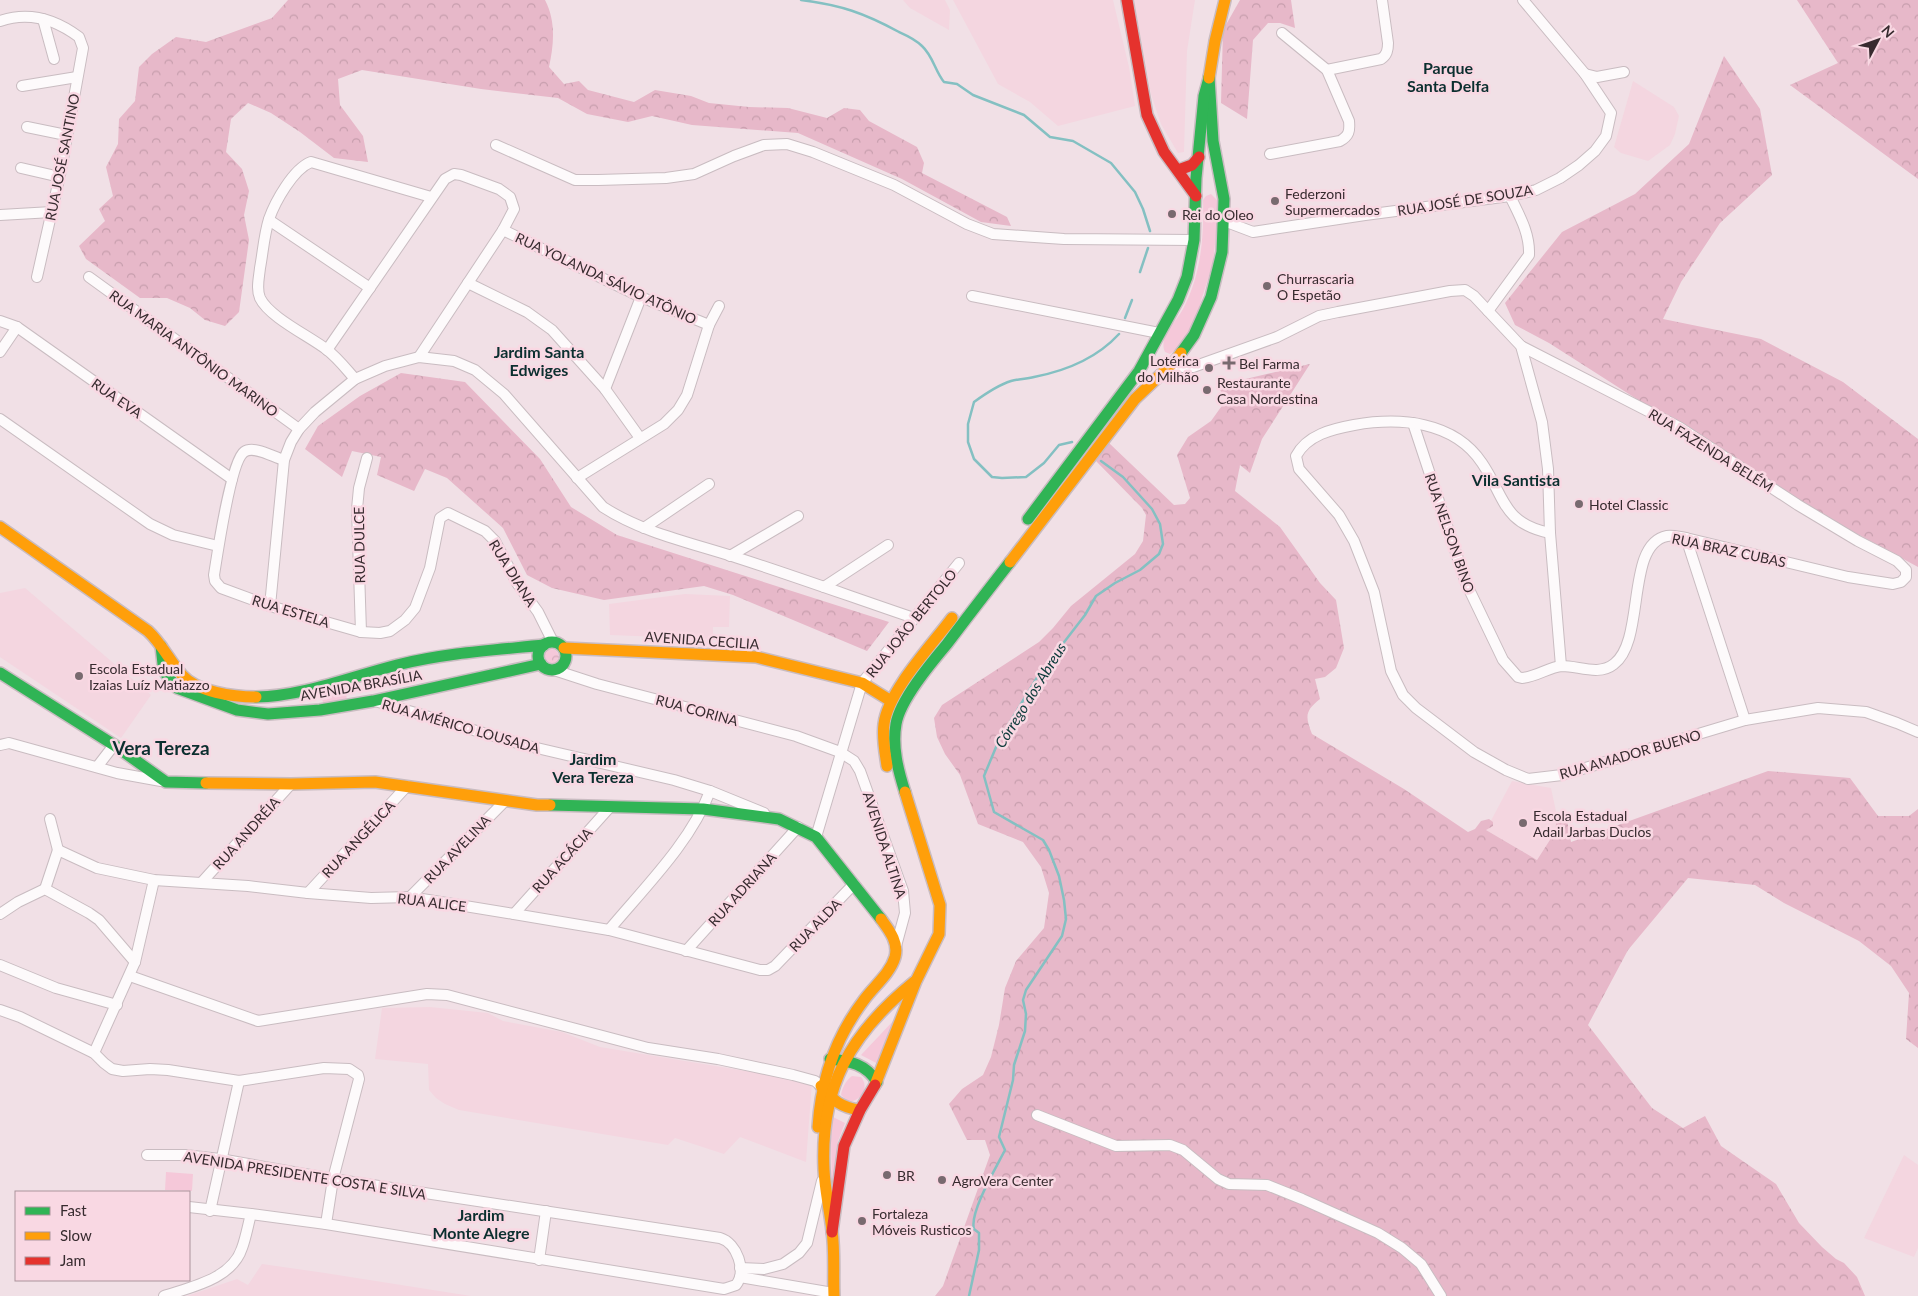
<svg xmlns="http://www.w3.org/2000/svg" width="1918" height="1296" font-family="Lato,sans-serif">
<defs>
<pattern id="forest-crowns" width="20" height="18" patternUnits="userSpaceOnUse" patternTransform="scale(1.25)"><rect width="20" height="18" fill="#e7b8c9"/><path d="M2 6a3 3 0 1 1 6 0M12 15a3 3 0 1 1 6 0" fill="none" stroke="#c79ead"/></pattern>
<pattern id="park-crowns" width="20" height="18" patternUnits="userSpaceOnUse" patternTransform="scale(1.25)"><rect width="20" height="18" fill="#f5c8d9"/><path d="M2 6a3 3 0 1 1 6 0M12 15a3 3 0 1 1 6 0" fill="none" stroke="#d3acbb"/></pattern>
</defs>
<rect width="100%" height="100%" fill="#f1e0e6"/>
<!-- built -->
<g fill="#f4d6e0">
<polygon points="903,0 945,0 950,10 949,30 910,8"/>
<polygon points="953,0 1113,0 1129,67 1135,106 1058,126 1030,102 998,84"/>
<polygon points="1134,0 1195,0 1187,51 1184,152 1178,153 1161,124 1151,94"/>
<polygon points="1633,81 1674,107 1679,116 1675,134 1670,145 1648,161 1621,153 1614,147"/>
<polygon points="25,588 151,695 121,738 0,657 0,593"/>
<polygon points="685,594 730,596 729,627 713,627 713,639 610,635 609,604"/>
<polygon points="1512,781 1551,788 1557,816 1555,832 1537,860 1486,830"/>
<polygon points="430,1007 488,1013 503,1021 562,1032 600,1047 812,1082 806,1162 740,1137 724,1154 675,1138 668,1145 459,1110 445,1104 436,1098 429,1090 428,1064 375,1059 382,1008"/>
<polygon points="1904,1155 1918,1165 1918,1248 1914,1257 1864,1238"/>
<polygon points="262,1264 325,1273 471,1296 187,1296 237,1279 248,1285"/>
</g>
<!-- grass -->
<g fill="#f5c8d9">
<path d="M1211 194 1217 200 1218 216 1213 263 1196 317 1183 344 1170 354 1165 352C1158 337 1176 322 1183 309 1201 275 1204 238 1203 200L1206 196Z"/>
<polygon points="346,690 347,702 324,706 321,695"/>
<polygon points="896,1018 878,1064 861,1055"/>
<path d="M852 1076 861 1077C870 1088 861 1101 848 1102L841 1095C842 1088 846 1080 852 1076Z"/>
<polygon points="833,1117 845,1123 838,1141 832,1195 831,1141"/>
<polygon points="166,1172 193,1174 192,1191 165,1190"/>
</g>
<!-- forest -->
<g fill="url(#forest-crowns)">
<path d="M288 0H545C556 21 554 44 549 67L564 84 579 81 588 90 634 102 655 90 691 96 709 103 749 107 788 108 827 118 844 108 860 110 869 121 917 147 924 163 922 173 1007 217 1011 226 981 222 902 179 798 133 692 125 652 116 628 122 587 114 558 98 481 89 362 70 338 79 340 105 363 136 368 162 334 158 300 132 271 113 248 103 231 119 226 152 242 169 249 191 244 215 249 240 239 312 225 326 205 320 190 308 167 298H140L86 259 79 246 105 221 99 209 113 196 106 167 118 144 119 119 135 101 139 67 152 54 176 37 206 42 272 18Z"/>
<polygon points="1240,0 1291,0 1295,28 1280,23 1268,23 1253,40 1247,119 1221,103 1223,30"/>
<polygon points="1797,0 1918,0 1918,179 1790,85 1838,63"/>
<polygon points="1724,56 1760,109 1772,175 1720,223 1681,282 1663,319 1761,339 1843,382 1918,439 1918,567 1795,500 1549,343 1515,325 1505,303 1562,232 1635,194 1689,144"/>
<path d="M1310 364 1262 439 1250 473 1240 465 1235 491 1280 527 1320 583 1336 600 1344 648 1336 668 1325 677 1315 679 1320 699C1305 711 1305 716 1312 734L1404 789 1468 832 1475 829 1481 821 1489 819 1493 822V826L1486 830 1537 860 1555 832 1557 816H1563L1567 820 1571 842 1768 771 1850 778 1878 816H1909L1918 809V1048L1906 1039 1909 993 1891 966 1859 941 1784 903 1755 885 1688 878 1628 950 1588 1025 1652 1108 1683 1128 1705 1116 1721 1146 1776 1184 1799 1223 1822 1247 1836 1259 1844 1263 1857 1277 1865 1296H935L943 1286 990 1155 985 1140H967L949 1104 962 1089 983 1075 991 1057 999 1025 1005 988 1016 961 1044 928 1049 893 1041 867 1023 842 978 824 960 775 945 754 937 737 934 718 942 705 1039 642 1053 628 1071 606 1135 554 1143 541 1146 515 1142 508 1096 461 1109 443 1174 505 1185 504 1190 498 1177 455 1188 437 1211 421 1226 400 1220 390 1237 381Z"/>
<polygon points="401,373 465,382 540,459 571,507 617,535 889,622 867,651 733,595 704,586 604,600 552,588 527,575 503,528 447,478 425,469 414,491 377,475 381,457 352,451 342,477 305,449 318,426 360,396"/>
</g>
<!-- park -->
<circle fill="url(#park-crowns)" cx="551" cy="657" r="8"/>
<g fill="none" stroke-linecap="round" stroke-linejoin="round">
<!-- stream -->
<g stroke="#84c0c2" stroke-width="2.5">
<path d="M801 0C841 5 864 13 899 32 908 36 915 39 922 46 933 56 935 71 944 82L957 84 973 95 1024 115 1050 137 1073 141 1111 163 1135 192 1143 209 1150 231"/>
<polyline points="1140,272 1148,248"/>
<polyline points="1125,318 1132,300"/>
<path d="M1072 442 1059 445 1044 463 1026 477 1002 478 992 477 974 459 968 442V424L974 402C985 394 998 385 1011 381 1018 379 1026 379 1034 377 1065 371 1097 358 1119 334"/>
<path d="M969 1296 979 1250V1233L974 1229C969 1213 997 1166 1005 1150L999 1137 1013 1080 1014 1065 1025 1031 1026 1014 1023 1000 1026 990 1062 936 1066 919 1064 900 1059 876 1049 850 1043 840 994 812 984 776 999 740 1038 676 1085 615 1096 596 1115 583 1140 570 1159 554 1163 544 1160 524 1152 509 1123 477 1101 461"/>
</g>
<!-- street casing -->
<g stroke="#c9bcc1" stroke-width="12">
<g id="street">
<polyline points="43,19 54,59"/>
<path d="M0 21C29 11 55 19 79 37L83 48 60 175 37 277"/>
<path d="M1327 70 1381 59C1387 55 1388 50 1388 43L1382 0"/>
<polyline points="1585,74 1597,77 1624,72"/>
<polyline points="22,86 77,77"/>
<polyline points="27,127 66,135"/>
<polyline points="496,145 575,180 598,180 666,178 694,174 734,156 764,145 787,144 813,152 894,185 967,224 993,234 1064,239 1194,240"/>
<path d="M1270 154 1340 141C1349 136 1350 131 1349 121L1327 70 1282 33"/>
<polyline points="21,168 60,177"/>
<polyline points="0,215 52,212"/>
<polyline points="269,220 370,288"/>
<polyline points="1224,221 1253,232 1365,215 1510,196 1536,190 1560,178 1579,165 1595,151 1606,136 1611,113 1585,74 1523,0"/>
<polyline points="503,230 641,297 709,325"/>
<polyline points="89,277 299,429"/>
<polyline points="468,283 527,312 552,330 605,389 640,438"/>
<polyline points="972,296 1159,333"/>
<path d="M1488 311 1529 255C1530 233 1519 215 1510 196"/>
<polyline points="0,321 17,327 232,479"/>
<polyline points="327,350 445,179 454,174 461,175 499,189 510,197 514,209 503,230 419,357"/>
<polyline points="0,352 17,327"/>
<polyline points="1173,364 1183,367 1193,367 1277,337 1319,316 1338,312 1450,291 1465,290 1474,296 1521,346 1542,422 1548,469 1550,533 1561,666"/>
<path d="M355 379C346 369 338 358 326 349 309 336 269 317 260 298 256 289 259 278 260 268 263 252 264 235 269 219 275 202 293 169 311 162L431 197"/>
<polyline points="605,389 641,297"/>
<polyline points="0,419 150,524 173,535 218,546"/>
<path d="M1413 423 1466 583 1503 660 1518 677 1522 678C1536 677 1549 667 1562 666 1579 666 1599 676 1614 664 1646 640 1625 544 1667 536 1673 535 1679 537 1686 538L1848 577 1893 584 1901 582 1906 577V570L1897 561 1858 541 1798 505 1679 427 1521 346"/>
<path d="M284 460C273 457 254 445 244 452 231 461 217 556 214 575L215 581 221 588 270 606 361 632 380 633 390 631 405 620 415 608 430 568 440 518 448 513 485 531 495 541 517 583 538 612 553 642"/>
<polyline points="577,478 664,424 678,410 687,395 709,325 719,306"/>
<polyline points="644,528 709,484"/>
<path d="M1550 533C1502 523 1505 497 1482 463 1454 421 1400 417 1354 425 1332 429 1307 435 1296 456L1299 469 1339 515 1354 541 1374 592 1391 671 1403 695 1416 708 1474 752 1506 770 1528 779 1562 775 1745 720 1818 708 1866 712 1897 723 1918 732"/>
<polyline points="1686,538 1745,720"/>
<polyline points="730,556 798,516"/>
<polyline points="824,587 888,545"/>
<path d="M270 606 284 460 291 442 299 429 315 412 355 379 385 366 419 357 454 361 475 370 504 394 603 507C643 533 692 543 738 558 797 577 855 598 914 618"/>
<polyline points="361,632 357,509 359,488 367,458"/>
<polyline points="554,670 597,684 796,736 840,752 854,761 860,771 903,891 905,913 896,946"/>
<polyline points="375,701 524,745 674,780 710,791 764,813"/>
<polyline points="0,745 9,743 117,773 161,781"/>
<polyline points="97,767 114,745"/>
<polyline points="50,819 58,850"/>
<polyline points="816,837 862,683 959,563"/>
<polyline points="58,850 97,868 154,880 248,886 308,893 371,898 410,897 514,914 609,930 760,970 768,970 775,966 854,884"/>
<polyline points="202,882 291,784"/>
<polyline points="45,889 58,850"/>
<polyline points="308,893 407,786"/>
<polyline points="410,897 504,802"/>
<polyline points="0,914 18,902 45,889 89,913 99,920 135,962"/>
<polyline points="514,914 610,807"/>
<path d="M609 930C644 888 691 842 710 791"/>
<polyline points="686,951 798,827"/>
<polyline points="0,965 56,988 117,1005"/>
<polyline points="130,976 258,1021 427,994 447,995 648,1048 718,1059 793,1075 815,1081 821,1086"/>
<polyline points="0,1010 20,1017 94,1053 104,1063 112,1069 123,1071 150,1069 168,1070 239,1081 324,1068 349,1069 358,1075 359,1079 333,1179 326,1224"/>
<polyline points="94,1053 135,962 154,880"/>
<polyline points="1037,1115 1116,1146 1170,1145 1183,1150 1218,1179 1229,1184 1267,1185 1302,1199 1378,1233 1402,1248 1421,1264 1441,1296"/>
<path d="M147 1155H185L220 1159 333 1179 720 1238C737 1243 747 1271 736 1285L724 1289 326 1224 251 1214 189 1207"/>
<polyline points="210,1211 239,1081"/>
<polyline points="539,1260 546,1211"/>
<polyline points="740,1268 764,1269 783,1264 799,1253 807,1243 822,1181"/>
<polyline points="740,1277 833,1293"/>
<path d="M164 1296C191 1287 232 1279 242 1248 246 1237 248 1225 251 1214"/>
</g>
</g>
<!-- fast casing -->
<g stroke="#c9bcc1" stroke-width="14">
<g id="fast">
<polyline points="1181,353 1194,335 1211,297 1222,252 1224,199 1213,141 1209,77"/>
<polyline points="1028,519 1139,371 1178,300 1187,277 1194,240 1196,178 1204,96 1209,78"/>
<circle cx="552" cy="656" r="14"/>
<polyline points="161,646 163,664 166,674 177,688 237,710 268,714 320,710 373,701 541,664"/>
<polyline points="0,673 114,745 166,782 206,783"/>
<path d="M256 697C304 696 350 677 397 665 445 653 495 650 544 645"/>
<path d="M905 792C898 770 892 747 896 724 900 700 931 663 947 644 968 616 989 589 1010 562"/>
<polyline points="550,805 703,809 779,819 816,837 881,919"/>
<path d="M830 1059C850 1061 866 1064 877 1082"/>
</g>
</g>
<!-- slow casing -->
<g stroke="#c9bcc1" stroke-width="14">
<g id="slow">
<polyline points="1209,78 1215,41 1225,0"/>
<path d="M0 527 148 631C162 644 169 660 182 675 197 692 233 697 256 697"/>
<polyline points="1010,562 1135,399 1176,360 1181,353"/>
<polyline points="564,648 756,657 862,683 891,701"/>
<path d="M887 766C885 752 882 738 884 724 888 691 932 645 952 618"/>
<polyline points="206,783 291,784 375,782 537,805 550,805"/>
<polyline points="875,1085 916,981 939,934 940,905 905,792"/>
<path d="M821 1086C832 1100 842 1108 860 1110"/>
<path d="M818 1127C821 1079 835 1038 864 1000 874 986 890 974 895 957 899 942 889 930 881 919"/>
<path d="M834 1296C833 1274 835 1252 832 1231 830 1211 825 1191 824 1170 820 1086 850 1034 914 982"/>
</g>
</g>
<!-- jam casing -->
<g stroke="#c9bcc1" stroke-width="14">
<g id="jam">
<polyline points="1127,0 1147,115 1164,152 1196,196"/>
<polyline points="1181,169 1192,165 1199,157"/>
<polyline points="832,1232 844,1146 860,1110 875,1085"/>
</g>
</g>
<!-- street -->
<use href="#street" stroke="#fdfafb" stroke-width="10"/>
<!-- fast -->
<use href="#fast" stroke="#30b455" stroke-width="11"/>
<!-- slow -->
<use href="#slow" stroke="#ff9f0a" stroke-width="11"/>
<!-- jam -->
<use href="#jam" stroke="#e5322d" stroke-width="11"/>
</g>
<!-- markers -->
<g fill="#786a6f" stroke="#f9d8e3" stroke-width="2">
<circle cx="1275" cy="201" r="5"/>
<circle cx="1172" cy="214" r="5"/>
<circle cx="1267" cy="286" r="5"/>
<path d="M1226.5 355.5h5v5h5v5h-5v5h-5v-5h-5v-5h5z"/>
<circle cx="1209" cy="368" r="5"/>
<circle cx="1207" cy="390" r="5"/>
<circle cx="1579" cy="504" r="5"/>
<circle cx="79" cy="676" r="5"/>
<circle cx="1523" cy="823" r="5"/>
<circle cx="887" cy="1175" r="5"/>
<circle cx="942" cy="1180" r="5"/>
<circle cx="862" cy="1221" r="5"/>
</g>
<g text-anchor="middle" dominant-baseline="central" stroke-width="5" stroke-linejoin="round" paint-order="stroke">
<!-- street labels -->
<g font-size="14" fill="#372b2f" stroke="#f9d8e3">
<text transform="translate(62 157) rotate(-79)">RUA JOSÉ SANTINO</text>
<text transform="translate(1465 200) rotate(-9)">RUA JOSÉ DE SOUZA</text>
<text transform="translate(606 278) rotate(25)">RUA YOLANDA SÁVIO ATÔNIO</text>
<text transform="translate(194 353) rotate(36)">RUA MARIA ANTÔNIO MARINO</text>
<text transform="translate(117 398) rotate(35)">RUA EVA</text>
<text transform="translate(1711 450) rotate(32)">RUA FAZENDA BELÉM</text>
<text transform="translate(1450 533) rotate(71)">RUA NELSON BINO</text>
<text transform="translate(359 545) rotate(-91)">RUA DULCE</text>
<text transform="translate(1729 550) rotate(12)">RUA BRAZ CUBAS</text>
<text transform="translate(513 573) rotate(58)">RUA DIANA</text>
<text transform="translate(291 611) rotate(17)">RUA ESTELA</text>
<text transform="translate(911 623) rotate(-51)">RUA JOÃO BERTOLO</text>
<text transform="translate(702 640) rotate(4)">AVENIDA CECILIA</text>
<text transform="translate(361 685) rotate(-10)">AVENIDA BRASÍLIA</text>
<text transform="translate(697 710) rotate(15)">RUA CORINA</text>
<text transform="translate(461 726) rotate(16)">RUA AMÉRICO LOUSADA</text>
<text transform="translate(1630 754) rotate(-16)">RUA AMADOR BUENO</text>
<text transform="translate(246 833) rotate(-48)">RUA ANDRÉIA</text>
<text transform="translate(358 839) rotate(-47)">RUA ANGÉLICA</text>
<text transform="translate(885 845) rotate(72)">AVENIDA ALTINA</text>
<text transform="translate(457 849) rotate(-46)">RUA AVELINA</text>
<text transform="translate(562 860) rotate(-48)">RUA ACÁCIA</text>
<text transform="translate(742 889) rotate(-48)">RUA ADRIANA</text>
<text transform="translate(432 902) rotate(7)">RUA ALICE</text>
<text transform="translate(815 925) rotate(-46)">RUA ALDA</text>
<text transform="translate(305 1175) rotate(9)">AVENIDA PRESIDENTE COSTA E SILVA</text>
</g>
<!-- poi labels -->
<g font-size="14" fill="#372b2f" stroke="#f9d8e3" text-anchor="start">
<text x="1285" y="193">Federzoni<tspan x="1285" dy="16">Supermercados</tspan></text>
<text x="1182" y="214">Rei do Oleo</text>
<text x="1277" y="278">Churrascaria<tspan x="1277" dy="16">O Espetão</tspan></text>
<text x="1199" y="360" text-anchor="end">Lotérica<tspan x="1199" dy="16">do Milhão</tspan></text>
<text x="1239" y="363">Bel Farma</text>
<text x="1217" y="382">Restaurante<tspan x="1217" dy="16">Casa Nordestina</tspan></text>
<text x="1589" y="504">Hotel Classic</text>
<text x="89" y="668">Escola Estadual<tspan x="89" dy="16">Izaias Luíz Matiazzo</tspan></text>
<text x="1533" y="815">Escola Estadual<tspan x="1533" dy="16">Adail Jarbas Duclos</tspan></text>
<text x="897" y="1175">BR</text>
<text x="952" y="1180">AgroVera Center</text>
<text x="872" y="1213">Fortaleza<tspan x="872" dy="16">Móveis Rusticos</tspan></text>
</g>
<!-- water labels -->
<g font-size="15" font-style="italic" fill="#0c3a3a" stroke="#f9d8e3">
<text transform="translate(1030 695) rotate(-58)">Córrego dos Abreus</text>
</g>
<!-- quarter labels -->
<g font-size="16" font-weight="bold" fill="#0b2f2f" stroke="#f9d8e3">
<text x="1448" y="67">Parque<tspan x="1448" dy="18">Santa Delfa</tspan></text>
<text x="539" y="351">Jardim Santa<tspan x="539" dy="18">Edwiges</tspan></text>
<text x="1516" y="479">Vila Santista</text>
<text x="593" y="758">Jardim<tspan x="593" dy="18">Vera Tereza</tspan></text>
<text x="481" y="1214">Jardim<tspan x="481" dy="18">Monte Alegre</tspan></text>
</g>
<!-- district labels -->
<g font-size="19" font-weight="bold" fill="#0b2f2f" stroke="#f9d8e3">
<text x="161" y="747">Vera Tereza</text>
</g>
</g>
<!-- legend -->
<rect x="15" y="1191" width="175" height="90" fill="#f9d8e3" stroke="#ab939b"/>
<rect x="25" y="1207" width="25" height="8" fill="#30b455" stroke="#ab939b"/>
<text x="60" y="1216" font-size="15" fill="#372b2f">Fast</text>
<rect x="25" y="1232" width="25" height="8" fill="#ff9f0a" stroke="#ab939b"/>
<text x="60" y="1241" font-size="15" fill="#372b2f">Slow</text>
<rect x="25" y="1257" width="25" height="8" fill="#e5322d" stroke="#ab939b"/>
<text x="60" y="1266" font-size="15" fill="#372b2f">Jam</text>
<!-- north arrow -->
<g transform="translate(1878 40) rotate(49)" stroke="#f9d8e3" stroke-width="4" paint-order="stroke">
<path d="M0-4L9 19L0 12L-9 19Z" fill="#372b2f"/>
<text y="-8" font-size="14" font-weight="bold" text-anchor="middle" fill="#372b2f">N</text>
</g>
</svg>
